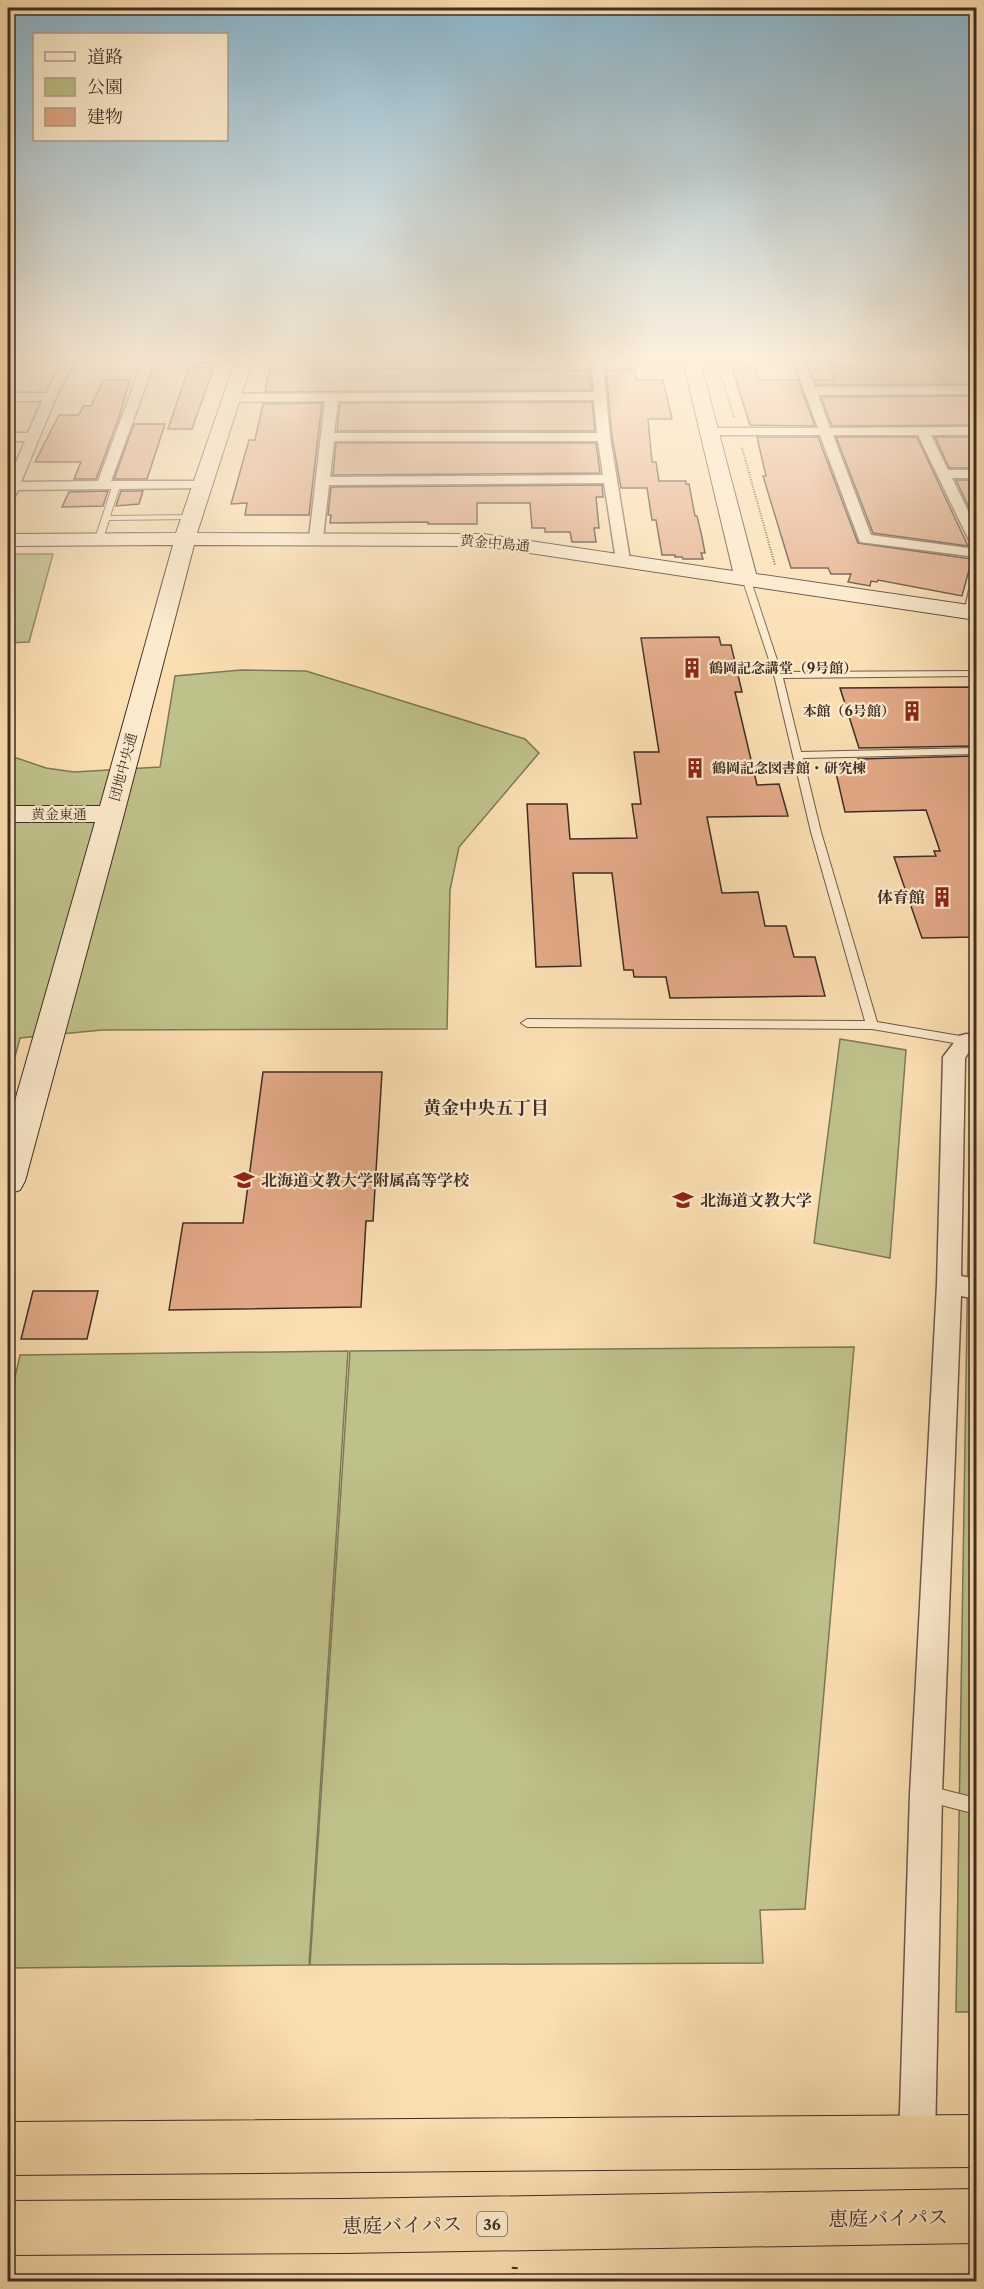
<svg xmlns="http://www.w3.org/2000/svg" width="984" height="2289" font-family="'Libre Caslon Text','Noto Serif JP',serif">
<rect width="100%" height="100%" fill="#fadeb1"/>
<filter id="stains"><feTurbulence type="fractalNoise" baseFrequency=".00333" numOctaves="4"/><feColorMatrix values="0 0 0 0 .2 0 0 0 0 .09 0 0 0 0 .02 0 0 0 .5 -.17"/></filter>
<radialGradient id="worn" r=".72"><stop offset=".6" stop-color="#630" stop-opacity="0"/><stop offset="1" stop-color="#630" stop-opacity=".3"/></radialGradient>
<!-- green -->
<g fill="#bfc18a" stroke="#7f7758" stroke-width="1.5">
<polygon points="8,554 53,554 29,642 8,643"/>
<polygon points="241,670 306,671 525,739 539,753 459,847 450,890 447,1029 102,1030 20,1038 8,1083 8,755 46,768 74,772 160,767 175,676"/>
<polygon points="840,1039 906,1050 890,1258 814,1243"/>
<polygon points="976,1060 976,2012 956,2012 971,1062"/>
<polygon points="854,1347 805,1909 760,1910 763,1963 310,1965 350,1351"/>
<polygon points="348,1351 309,1965 8,1968 8,1408 20,1355"/>
</g>
<!-- building -->
<g fill="#e2a887" stroke="#3f2d26" stroke-width="1.5">
<polygon points="861,358 976,358 976,384 817,385 815,380 835,380 830,366 858,366 856,362"/>
<polygon points="731,365 754,365 759,380 798,380 815,426 750,425"/>
<polygon points="189,367 214,367 192,429 168,429"/>
<polygon points="270,368 589,370 591,390 265,392"/>
<polygon points="635,369 637,380 663,380 672,419 648,419 652,462 656,462 659,481 686,481 686,484 689,484 695,516 697,516 702,537 705,553 701,553 703,559 683,559 682,557 675,557 675,555 662,555 656,520 652,520 647,488 621,488 612,437 606,370"/>
<polygon points="103,380 130,380 118,420 96,479 74,479 81,462 35,462 59,415 79,415 83,406 91,406"/>
<polygon points="976,396 976,425 832,426 821,397"/>
<polygon points="592,402 595,431 337,431 340,403"/>
<polygon points="322,403 309,515 245,515 247,503 231,504 249,440 255,440 263,404"/>
<polygon points="134,424 165,424 147,479 114,479"/>
<polygon points="757,437 818,437 858,543 972,559 962,596 878,580 877,582 871,581 870,586 848,582 851,574 831,574 828,568 791,568 763,476 766,476"/>
<polygon points="836,437 917,437 968,546 873,533"/>
<polygon points="935,437 976,437 976,468 949,468"/>
<polygon points="336,443 596,443 600,473 333,475"/>
<polygon points="956,480 976,480 976,512 971,512"/>
<polygon points="602,485 603,497 596,497 599,528 594,528 596,542 572,542 570,532 545,532 545,528 532,528 530,503 477,503 477,524 428,524 428,522 330,523 331,515 328,515 331,487"/>
<polygon points="108,491 103,506 62,507 69,492"/>
<polygon points="121,491 143,491 139,504 116,506"/>
<polygon points="719,637 721,645 731,645 742,692 735,692 757,785 779,784 788,816 707,817 722,893 758,892 765,926 786,926 794,957 815,957 825,996 670,998 666,977 634,977 633,970 624,970 612,873 573,873 581,966 536,967 527,804 567,804 570,839 637,838 632,804 641,804 634,752 659,752 641,638"/>
<polygon points="976,687 976,746 859,748 840,688"/>
<polygon points="976,756 976,937 922,938 894,857 936,856 934,851 940,851 926,810 845,812 836,773 843,766 858,759"/>
<polygon points="263,1072 382,1072 373,1221 366,1221 361,1307 169,1310 183,1223 243,1223"/>
<polygon points="33,1291 98,1291 87,1339 21,1339"/>
</g>
<g fill="none" stroke-linecap="round" stroke-linejoin="round">
<!-- lane casing -->
<g stroke="#6e5949" stroke-width="2">
<g id="lane">
<polygon points="113,484 120,486 110,516 192,515 196,517 192,519 109,520 103,539 96,541 95,539"/>
<polygon points="743,576 750,578 781,672 976,671 976,676 783,678 801,752 976,748 976,754 803,758 821,832 877,1022 966,1037 970,1038 972,1041 970,1044 966,1045 872,1029 527,1027 521,1023 527,1019 865,1021 811,832 774,675 742,578"/>
<polygon points="928,1786 976,1798 976,1814 922,1800 920,1794 922,1788"/>
</g>
</g>
<!-- street casing -->
<g stroke="#6e5949" stroke-width="3">
<g id="street">
<polygon points="65,355 77,355 56,397 21,482 98,481 145,355 157,355 111,481 202,481 207,482 209,485 207,488 18,490 13,500 8,501 8,482 25,441 8,441 8,433 28,433 42,401 8,401 8,393 46,393"/>
<path d="M590 355H602L610 437 630 560 623 564 616 560 604 483 329 485 323 538 321 541H311L309 538 325 401 231 402 225 398 231 394 594 392ZM594 400 597 433H334L338 401ZM334 441H598L603 475 330 477Z"/>
<polygon points="791,355 803,355 815,387 976,386 976,394 818,395 830,428 976,427 976,435 931,435 948,470 976,470 976,478 952,478 976,527 976,544 969,540 918,435 833,435 871,535 976,549 976,557 860,542 820,435 704,435 703,432 704,429 709,428 818,428"/>
<polygon points="976,587 976,616 972,618 964,613 969,591"/>
<polygon points="966,1034 976,1035 976,1049 971,1049 965,1058 961,1276 976,1279 976,1299 961,1296 942,1794 935,2142 930,2155 917,2160 904,2155 899,2142 910,1794 937,1284 943,1057 959,1036"/>
</g>
</g>
<!-- secondary casing -->
<g stroke="#3f2d26" stroke-width="2">
<path id="secondary" d="M8 355H860L858 359 852 360 700 361 756 574 976 606V620L483 546 194 545 124 814 25 1181 20 1190 8 1194V1125L95 822H8V806H100L173 545 8 546V534L176 533 235 362H8ZM683 361 733 571 483 534 197 533 252 362Z"/>
</g>
<!-- highway casing -->
<g stroke="#3f2d26" stroke-width="2">
<g id="highway">
<polygon points="976,2115 976,2167 8,2175 8,2122"/>
<polygon points="976,2189 976,2243 343,2253 8,2255 8,2201 343,2199"/>
</g>
</g>
<!-- path-far1 -->
<g stroke="#3f2d26" stroke-width="2" stroke-dasharray="1 1.5" stroke-linecap="butt">
<polyline points="720,373 734,417"/>
<polyline points="742,448 775,565"/>
</g>
<!-- path -->
<polyline stroke="#3f2d26" stroke-width="6" stroke-dasharray="2 4.5" stroke-linecap="butt" points="514,2282 515,2263"/>
<!-- lane -->
<use href="#lane" fill="#fceacc" fill-rule="evenodd"/>
<!-- street -->
<use href="#street" fill="#fceacc" fill-rule="evenodd"/>
<!-- secondary -->
<use href="#secondary" fill="#fceacc" fill-rule="evenodd"/>
<!-- highway -->
<use href="#highway" fill="#fadeb1" fill-rule="evenodd"/>
</g>
<!-- sky -->
<linearGradient id="sky" x2="0" y2="1"><stop stop-color="#8bb7cf"/><stop offset="0.53" stop-color="#fdf0dc"/><stop offset="1" stop-color="#fdf0dc" stop-opacity="0"/></linearGradient>
<rect width="984" height="675" fill="url(#sky)"/>
<!-- icons -->
<defs>
<g id="building-bare" transform="scale(1.62)"><path d="M-4-6H4V6H1V3H-1V6H-4ZM-2.5-4.3h1.7v1.8h-1.7ZM.8-4.3h1.7v1.8H.8ZM-2.5-1h1.7V.8h-1.7ZM.8-1h1.7V.8H.8Z" fill="#8f2418" stroke="#fceacc" stroke-width="2.5" paint-order="stroke"/></g>
<g id="school-bare" transform="scale(1.62)"><path d="M0-5L7-2L0 1L-7-2ZM-4 1L0 2.5L4 1V4Q0 6-4 4Z" fill="#8f2418" stroke="#fceacc" stroke-width="2.5" paint-order="stroke"/></g>
<g id="university-bare" transform="scale(1.62)"><path d="M0-5L7-2L0 1L-7-2ZM-4 1L0 2.5L4 1V4Q0 6-4 4Z" fill="#8f2418" stroke="#fceacc" stroke-width="2.5" paint-order="stroke"/></g>
</defs>
<g fill-rule="evenodd">
<use href="#building-bare" x="692" y="668"/>
<use href="#building-bare" x="912" y="711"/>
<use href="#building-bare" x="695" y="768"/>
<use href="#building-bare" x="942" y="897"/>
<use href="#school-bare" x="244" y="1180"/>
<use href="#university-bare" x="683" y="1200"/>
</g>
<g text-anchor="middle" dominant-baseline="central" stroke-width="4.5" stroke-linejoin="round" paint-order="stroke">
<!-- far-street labels -->
<g font-size="14" fill="#3f2d26" stroke="#fceacc">
<text transform="translate(495 543) rotate(5)">黄金中島通</text>
<text transform="translate(123 767) rotate(-75)">団地中央通</text>
<text x="59" y="814">黄金東通</text>
</g>
<!-- far-poi labels -->
<g font-size="14" font-weight="bold" fill="#3f2d26" stroke="#fceacc" text-anchor="start">
<text x="709" y="668">鶴岡記念講堂（9号館）</text>
<text x="895" y="711" text-anchor="end">本館（6号館）</text>
<text x="712" y="768">鶴岡記念図書館・研究棟</text>
</g>
<!-- shield labels -->
<rect fill="#fceacc" stroke="#786658" stroke-width="1.5" x="477" y="2212" width="30" height="24" rx="4.5"/>
<g font-size="15" font-weight="bold" fill="#3f2d26">
<text x="492" y="2224">36</text>
</g>
<!-- poi labels -->
<g font-size="16" font-weight="bold" fill="#3f2d26" stroke="#fceacc" text-anchor="start">
<text x="925" y="897" text-anchor="end">体育館</text>
<text x="261" y="1180">北海道文教大学附属高等学校</text>
<text x="700" y="1200">北海道文教大学</text>
</g>
<!-- neighbourhood labels -->
<g font-size="18" font-weight="bold" fill="#3f2d26" stroke="#fceacc">
<text x="486" y="1108">黄金中央五丁目</text>
</g>
<!-- near-street labels -->
<g font-size="20" fill="#3f2d26" stroke="#fceacc">
<text transform="translate(888 2218) rotate(-1)">恵庭バイパス</text>
<text transform="translate(402 2225) rotate(-1)">恵庭バイパス</text>
</g>
</g>
<!-- margin -->
<rect width="984" height="2289" fill="none" stroke="#fadeb1" stroke-width="30"/>
<rect x="9" y="9" width="966" height="2271" fill="none" stroke="#3f2d26" stroke-width="3"/>
<rect x="15" y="15" width="954" height="2259" fill="none" stroke="#3f2d26" stroke-width="1.5"/>
<!-- legend -->
<rect x="33" y="33" width="195" height="108" fill="#fceacc" stroke="#b09e8a" stroke-width="1.5"/>
<rect x="45" y="52" width="30" height="9" fill="#fceacc" stroke="#b09e8a" stroke-width="1.5"/>
<text x="87" y="63" font-size="18" fill="#3f2d26">道路</text>
<rect x="45" y="78" width="30" height="18" fill="#bfc18a" stroke="#b09e8a" stroke-width="1.5"/>
<text x="87" y="93" font-size="18" fill="#3f2d26">公園</text>
<rect x="45" y="108" width="30" height="18" fill="#e2a887" stroke="#b09e8a" stroke-width="1.5"/>
<text x="87" y="123" font-size="18" fill="#3f2d26">建物</text>
<rect width="100%" height="100%" filter="url(#stains)"/>
<rect width="100%" height="100%" fill="url(#worn)"/>
</svg>
